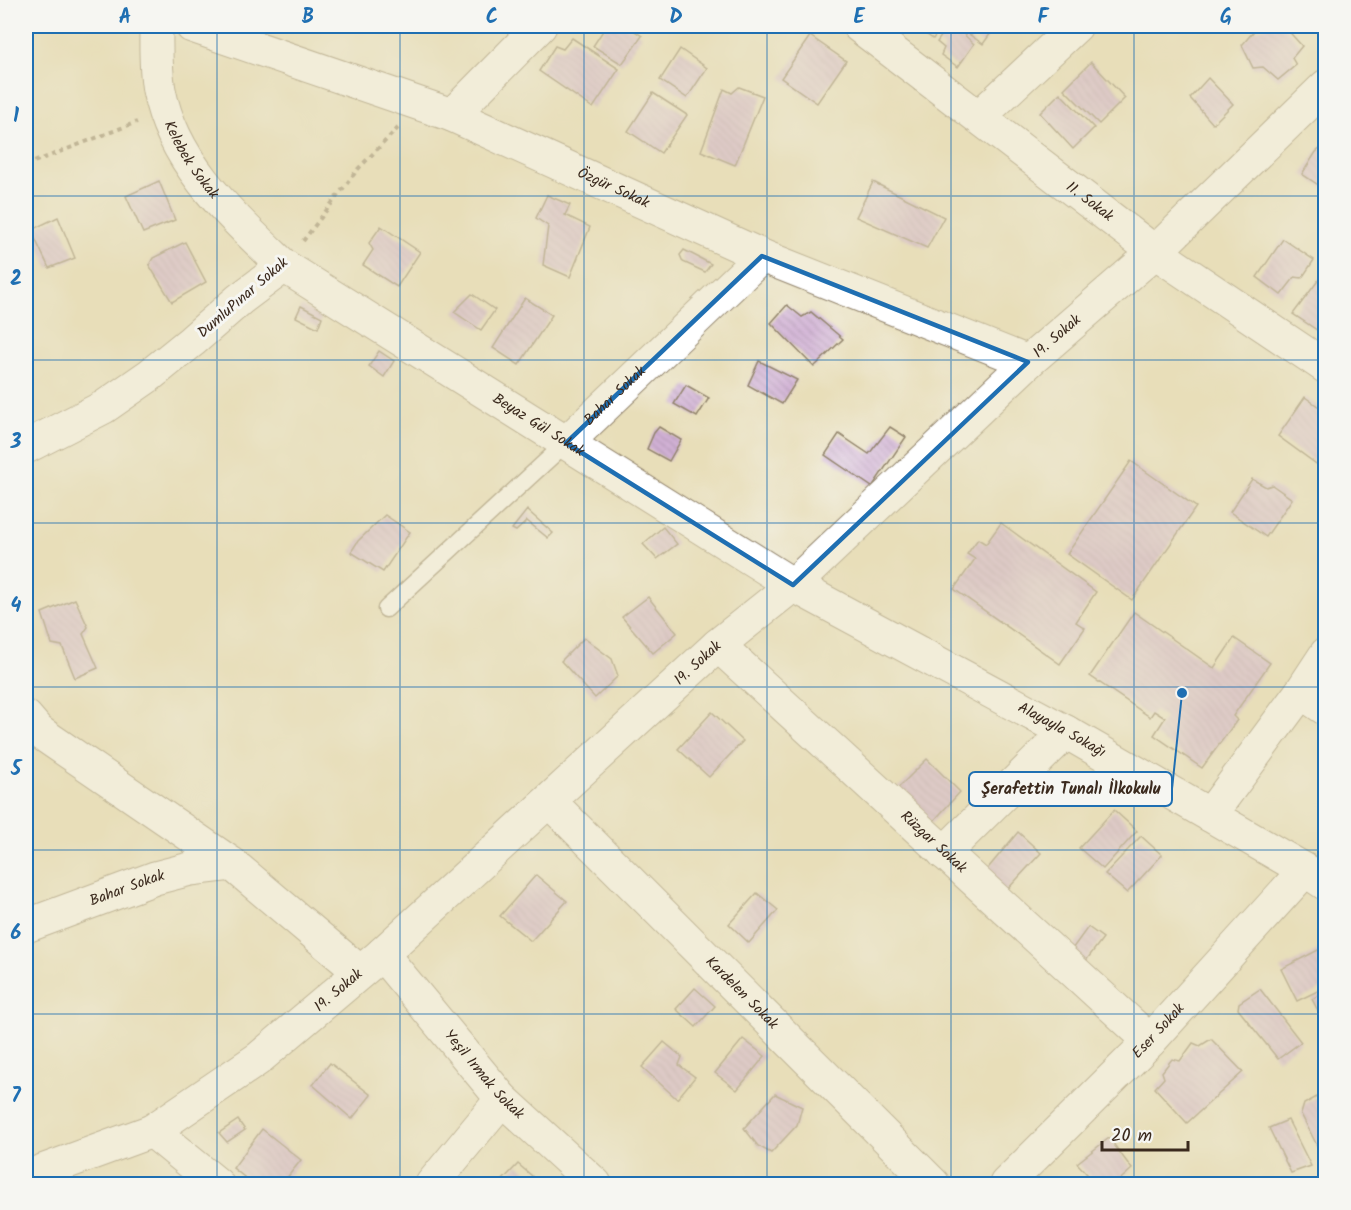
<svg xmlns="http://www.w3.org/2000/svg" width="1351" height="1210" font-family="Kalam,sans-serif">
<defs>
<pattern id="building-back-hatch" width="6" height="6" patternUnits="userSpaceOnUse" patternTransform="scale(1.5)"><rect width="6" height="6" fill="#d1b1d5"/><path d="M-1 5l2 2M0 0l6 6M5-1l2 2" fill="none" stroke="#b498b6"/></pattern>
</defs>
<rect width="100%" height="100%" fill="#f6f6f2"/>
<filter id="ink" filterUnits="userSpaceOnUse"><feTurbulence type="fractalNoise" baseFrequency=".0167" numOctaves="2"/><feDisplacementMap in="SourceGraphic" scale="12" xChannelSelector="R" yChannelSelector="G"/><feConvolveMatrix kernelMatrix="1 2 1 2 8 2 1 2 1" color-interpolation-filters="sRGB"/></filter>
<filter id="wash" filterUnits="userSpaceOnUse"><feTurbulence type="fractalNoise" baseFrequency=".008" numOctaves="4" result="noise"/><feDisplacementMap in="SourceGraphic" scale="24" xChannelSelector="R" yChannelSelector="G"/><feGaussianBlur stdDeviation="1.35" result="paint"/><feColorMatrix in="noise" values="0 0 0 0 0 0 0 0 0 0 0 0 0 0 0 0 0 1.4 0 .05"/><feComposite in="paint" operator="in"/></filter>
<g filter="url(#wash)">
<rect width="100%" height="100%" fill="#e8deb9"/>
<g id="blocks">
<!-- building -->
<g fill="url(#building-back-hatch)">
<polygon points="606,26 627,26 642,36 622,64 593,46"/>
<polygon points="914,26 942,26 933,39"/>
<polygon points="948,26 955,26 974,44 958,67 941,55 944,48 937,42"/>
<polygon points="960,26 996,26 983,44 963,30"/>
<polygon points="1267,26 1284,26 1302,46 1292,58 1296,65 1278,80 1263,67 1253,68 1242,45 1254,31"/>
<polygon points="810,36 846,61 817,103 781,78"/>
<polygon points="572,38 619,69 593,108 539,71 555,46 563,49"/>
<polygon points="680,49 707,68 687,98 660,80"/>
<polygon points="1091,62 1125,98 1099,124 1064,89"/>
<polygon points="1208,78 1233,104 1213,124 1190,98"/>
<polygon points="739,87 763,96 735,165 701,151 724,89 732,93"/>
<polygon points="653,93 687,115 661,153 628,131"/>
<polygon points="1060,93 1094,128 1073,149 1040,113"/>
<polygon points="1326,144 1326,190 1302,174 1316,152"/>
<polygon points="159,181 175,220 143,233 126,196"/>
<polygon points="873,182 944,217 927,248 856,217"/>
<polygon points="547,195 570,205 565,215 590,227 570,277 543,265 548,226 536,218"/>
<polygon points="58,217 75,258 49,268 31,230"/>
<polygon points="381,226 420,252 397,287 363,265 373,250 369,243"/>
<polygon points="1283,239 1314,260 1302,278 1295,277 1281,295 1257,277"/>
<polygon points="185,242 206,282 172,302 149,265 153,258"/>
<polygon points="684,250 711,264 705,272 683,262 680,255"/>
<polygon points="1326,270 1326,336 1293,314"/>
<polygon points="472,294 495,310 481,330 454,312"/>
<polygon points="525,298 552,315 519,365 493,348"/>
<polygon points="787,305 802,317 811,312 843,339 814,367 771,323"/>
<polygon points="301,306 322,317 318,328 296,317"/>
<polygon points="379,351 394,361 384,377 369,366"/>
<polygon points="759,361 797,380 782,404 748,385"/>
<polygon points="686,385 709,398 697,417 674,404"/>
<polygon points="1305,397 1326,412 1326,471 1278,436"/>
<polygon points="659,427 681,440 669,461 647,449 654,433"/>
<polygon points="890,427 906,437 872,487 825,455 839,434 869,454"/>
<polygon points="1131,461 1196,507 1132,600 1067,554"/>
<polygon points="1252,479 1266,487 1272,485 1292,499 1266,537 1230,512"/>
<polygon points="527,510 553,533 548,538 527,521 516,531 512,529"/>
<polygon points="385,515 410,532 383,572 351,552 358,541"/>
<polygon points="1001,523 1096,592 1076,622 1085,628 1060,664 954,589 975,559 967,554 978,539 986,544"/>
<polygon points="663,527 677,544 657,559 643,544"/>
<polygon points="648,597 677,633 653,653 622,617"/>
<polygon points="75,599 88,627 83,634 98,668 75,678 62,646 52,644 42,613"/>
<polygon points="1134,612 1214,668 1234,638 1270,663 1233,716 1237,720 1202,768 1154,735 1165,718 1154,711 1150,717 1090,676"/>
<polygon points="584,638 612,659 618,676 595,698 561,661"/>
<polygon points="712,712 743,741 709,777 678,749"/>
<polygon points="927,759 960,792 931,824 896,790"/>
<polygon points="1114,810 1137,831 1103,869 1079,848"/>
<polygon points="1018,832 1041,853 1005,892 984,873"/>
<polygon points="1141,836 1162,855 1127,893 1105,874"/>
<polygon points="536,875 567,901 531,941 500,916"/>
<polygon points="757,893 778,910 749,943 729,924"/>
<polygon points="1088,927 1103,938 1082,966 1067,956"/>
<polygon points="1326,946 1326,987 1297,1001 1281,969"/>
<polygon points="695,988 715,1006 696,1027 676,1009"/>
<polygon points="1260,989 1301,1042 1278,1059 1238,1009 1239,1003"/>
<polygon points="1326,992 1326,1026 1312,999"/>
<polygon points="743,1039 765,1056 737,1090 715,1073"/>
<polygon points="1211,1039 1243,1072 1187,1123 1155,1088 1164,1078 1162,1072 1172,1059 1180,1061 1193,1043 1200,1046"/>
<polygon points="664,1042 682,1057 679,1065 695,1077 677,1099 642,1067"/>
<polygon points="330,1063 371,1095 352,1119 313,1085"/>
<polygon points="1324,1093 1326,1098 1326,1163 1301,1114 1304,1104"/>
<polygon points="775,1094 802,1107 797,1125 771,1153 758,1146 744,1128"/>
<polygon points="238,1120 245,1130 227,1142 219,1133"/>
<polygon points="1288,1120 1311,1166 1291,1173 1269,1128"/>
<polygon points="262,1129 301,1160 282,1184 276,1182 274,1184 253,1184 233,1168"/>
<polygon points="1109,1138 1132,1169 1115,1184 1096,1184 1077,1163"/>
<polygon points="518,1164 532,1176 528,1184 499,1184"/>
</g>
</g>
</g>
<g filter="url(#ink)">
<use href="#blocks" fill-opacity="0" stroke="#92846c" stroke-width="1.5"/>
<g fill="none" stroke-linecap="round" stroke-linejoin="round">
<!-- lane casing -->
<g stroke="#92846c" stroke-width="19">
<polyline id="lane" points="386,609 566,443"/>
</g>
<!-- street casing -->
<g stroke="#92846c" stroke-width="35">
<g id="street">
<path id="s1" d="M156 26C156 47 155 68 159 90 173 164 232 216 284 266L793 585 1066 732 1305 870 1326 884"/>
<path id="s2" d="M192 26 452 115 762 256 1028 362"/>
<path id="s3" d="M859 26 1155 252 1326 367"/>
<polyline points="452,115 540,26"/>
<polyline points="980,116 1076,26"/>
<path id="s4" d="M566 443 762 256"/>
<polyline points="26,447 104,407 150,375 192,341 240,299 284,266"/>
<path id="s5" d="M718 645 1150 1041"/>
<polyline points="1301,692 1326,709"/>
<polyline points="26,717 38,731 232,864 360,972"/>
<path id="s6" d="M549 801 933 1184"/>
<polyline points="1210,815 1301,692 1326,654"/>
<polyline points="944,853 1066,732"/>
<path id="s7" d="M26 926 155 878 190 869 232 864"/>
<path id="s8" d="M382 954 502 1099 595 1184"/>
<polyline points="152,1131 217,1184"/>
<path id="s9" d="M26 1177 152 1131 258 1059 382 954 718 645 793 585 1028 362 1155 252 1326 86"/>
<polyline points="432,1184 502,1099"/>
<path id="s10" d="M1006 1184 1150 1041 1305 870"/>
</g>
</g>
<!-- path -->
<g stroke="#92846c" stroke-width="4" stroke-dasharray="4.5 4.5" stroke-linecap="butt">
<polyline points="26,165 137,122"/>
<polyline points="303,241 358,169 398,128"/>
</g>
<!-- lane -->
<use href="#lane" stroke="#fff" stroke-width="16"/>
<!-- street -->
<use href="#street" stroke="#fff" stroke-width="33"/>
</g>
</g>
<!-- marked area -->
<path d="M0 0H1351V1210H0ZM762 256 1028 362 793 585 566 443Z" fill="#e8deb9" fill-opacity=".55" fill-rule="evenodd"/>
<path fill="none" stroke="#1f6fb2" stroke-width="4.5" stroke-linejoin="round" d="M762 256 1028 362 793 585 566 443Z"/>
<!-- grid -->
<path fill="none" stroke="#1f6fb2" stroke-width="1.5" stroke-opacity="0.55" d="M217 26V1184M400 26V1184M584 26V1184M767 26V1184M951 26V1184M1134 26V1184M26 196H1326M26 360H1326M26 523H1326M26 687H1326M26 850H1326M26 1014H1326"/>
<g text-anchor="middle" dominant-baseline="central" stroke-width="6" stroke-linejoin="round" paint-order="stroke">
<!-- street labels -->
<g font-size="15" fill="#3b2a1e" stroke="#f6f6f2">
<text stroke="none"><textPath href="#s1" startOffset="142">Kelebek Sokak</textPath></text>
<text stroke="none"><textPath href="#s2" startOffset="452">Özgür Sokak</textPath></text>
<text stroke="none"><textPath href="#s3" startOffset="290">11. Sokak</textPath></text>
<text transform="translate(243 298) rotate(-41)">DumluPınar Sokak</text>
<text stroke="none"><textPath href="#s9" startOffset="1340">19. Sokak</textPath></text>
<text stroke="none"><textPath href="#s4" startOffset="68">Bahar Sokak</textPath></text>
<text stroke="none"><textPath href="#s1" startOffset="584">Beyaz Gül Sokak</textPath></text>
<text stroke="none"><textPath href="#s9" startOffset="854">19. Sokak</textPath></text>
<text stroke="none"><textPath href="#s1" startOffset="1190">Alayayla Sokağı</textPath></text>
<text stroke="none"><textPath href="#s5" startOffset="292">Rüzgar Sokak</textPath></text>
<text stroke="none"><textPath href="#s7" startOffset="108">Bahar Sokak</textPath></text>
<text stroke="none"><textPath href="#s9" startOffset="368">19. Sokak</textPath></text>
<text stroke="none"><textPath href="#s6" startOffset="272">Kardelen Sokak</textPath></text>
<text stroke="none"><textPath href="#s10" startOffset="216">Eser Sokak</textPath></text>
<text stroke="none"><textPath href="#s8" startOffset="158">Yeşil Irmak Sokak</textPath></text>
</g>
</g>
<!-- callouts -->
<path fill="none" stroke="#1f6fb2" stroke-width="2" d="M1182 693L1172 789"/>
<circle fill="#1f6fb2" stroke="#f6f6f2" stroke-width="2" cx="1182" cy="693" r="6"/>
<rect fill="#f6f6f2" stroke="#1f6fb2" stroke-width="2" x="969" y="772" width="203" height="34" rx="6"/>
<g font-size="16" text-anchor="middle" font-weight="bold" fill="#3b2a1e">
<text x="1071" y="794">Şerafettin Tunalı İlkokulu</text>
</g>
<!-- margin -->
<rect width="1351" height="1210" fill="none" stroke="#f6f6f2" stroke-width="66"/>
<!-- scale -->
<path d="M1102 1141v9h86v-9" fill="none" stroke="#3b2a1e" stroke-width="3"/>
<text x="1111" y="1141" font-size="18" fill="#3b2a1e" stroke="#f6f6f2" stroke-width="4.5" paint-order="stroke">20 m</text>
<rect x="33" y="33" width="1285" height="1144" fill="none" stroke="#1f6fb2" stroke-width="2"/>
<g font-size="20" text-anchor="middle" font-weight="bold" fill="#1f6fb2">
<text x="125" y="23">A</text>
<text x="308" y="23">B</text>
<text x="492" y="23">C</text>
<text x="676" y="23">D</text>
<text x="859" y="23">E</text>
<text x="1043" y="23">F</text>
<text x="1226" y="23">G</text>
<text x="16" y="122">1</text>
<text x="16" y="285">2</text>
<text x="16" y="448">3</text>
<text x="16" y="612">4</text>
<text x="16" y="775">5</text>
<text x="16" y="939">6</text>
<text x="16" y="1102">7</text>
</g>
</svg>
